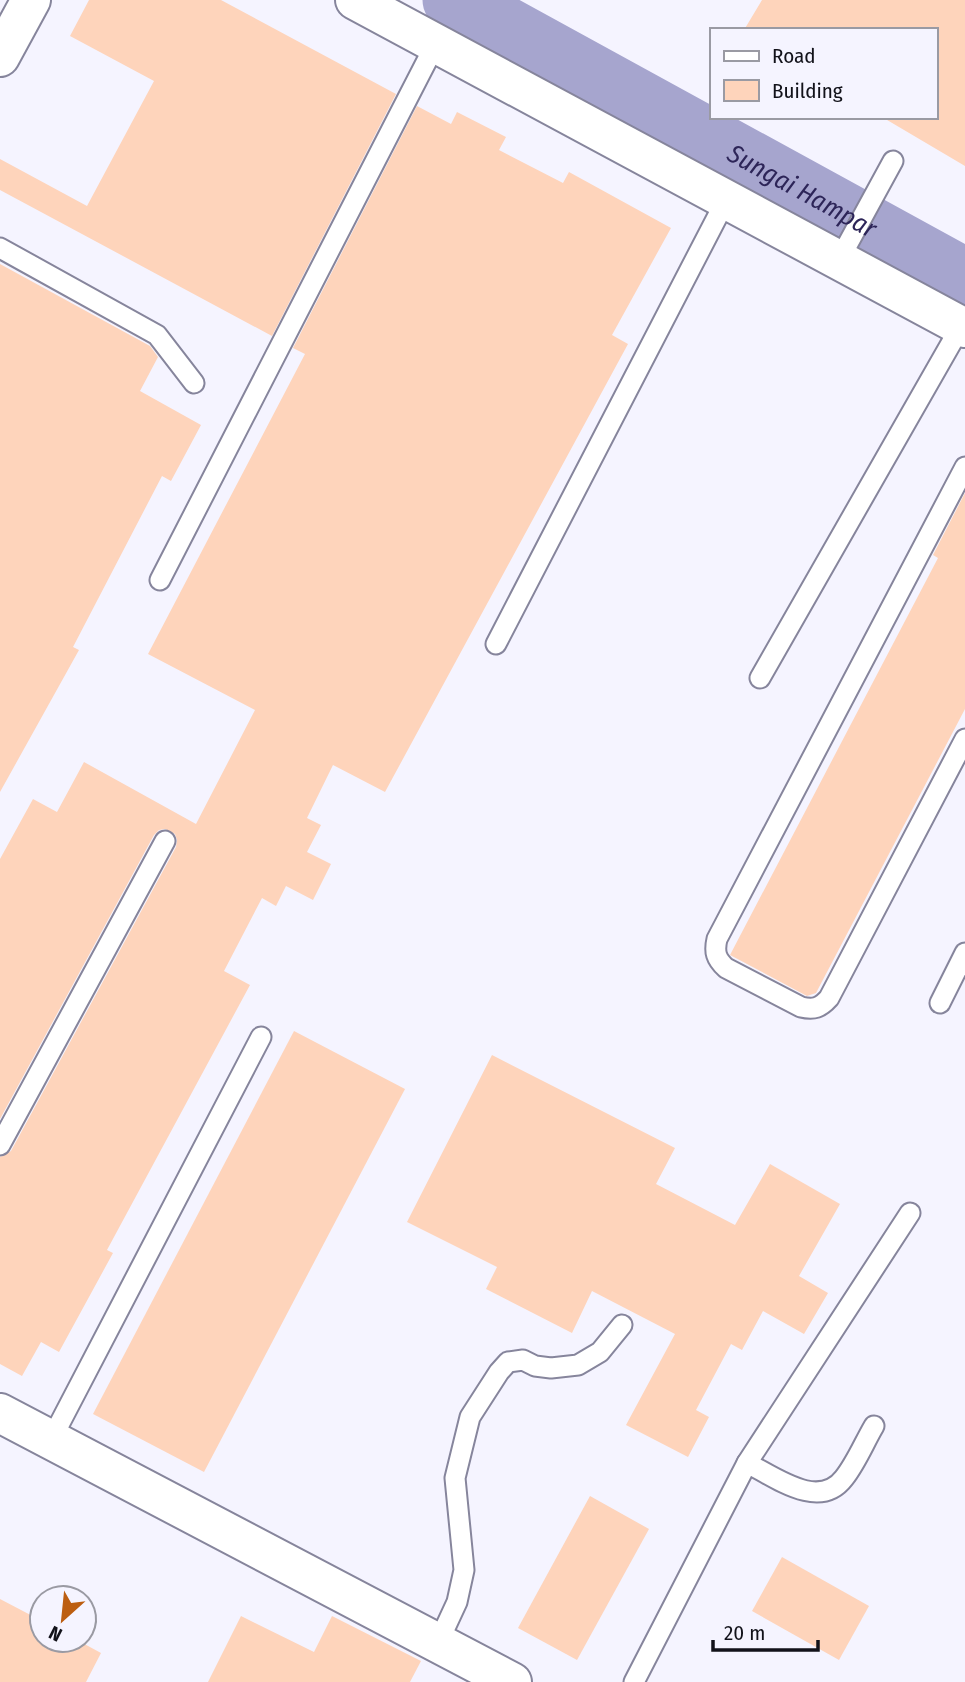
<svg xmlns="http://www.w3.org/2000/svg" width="965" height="1682" font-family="'Fira Sans Condensed',sans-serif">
<rect width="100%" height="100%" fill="#f5f4ff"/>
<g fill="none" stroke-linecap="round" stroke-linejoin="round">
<!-- river -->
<path stroke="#a6a5ce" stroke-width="63" id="s1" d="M454 0 965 280"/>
</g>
<!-- building -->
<g fill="#fed4bb">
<polygon points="89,0 221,0 396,94 272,336 0,190 0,159 87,206 154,81 70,36"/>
<polygon points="762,0 965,0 965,166 882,117 935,117 935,30 744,30"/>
<polygon points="417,106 451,124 457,112 506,137 499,150 563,183 569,172 671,228 612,335 628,344 385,792 333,765 307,818 321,825 307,852 331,864 313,900 286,886 276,906 262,898 224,971 250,985 107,1250 113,1253 59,1352 41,1342 22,1376 0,1364 0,1157 11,1151 176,847 177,840 175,834 165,829 159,830 154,835 0,1119 0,859 33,799 57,812 84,762 196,824 255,710 148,654 305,354 293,348"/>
<polygon points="0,264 150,346 158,357 140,391 201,425 171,481 162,476 73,647 79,650 0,792"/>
<polygon points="965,493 965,709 816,993 807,996 730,955 938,558 933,555"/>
<polygon points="294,1031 405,1089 204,1472 93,1414"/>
<polygon points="492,1055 675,1148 656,1184 735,1225 770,1164 840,1204 799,1276 828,1293 804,1334 763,1311 742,1350 731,1344 696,1410 709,1417 688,1457 626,1425 675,1334 592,1291 572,1333 486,1289 497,1267 407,1222"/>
<polygon points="590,1496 649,1529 577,1660 518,1628"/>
<polygon points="782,1557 869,1606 839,1660 752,1611"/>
<polygon points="0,1599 42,1621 42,1640 77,1640 101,1653 86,1682 0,1682"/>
<polygon points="241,1616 314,1652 332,1616 421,1661 410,1682 208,1682"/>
</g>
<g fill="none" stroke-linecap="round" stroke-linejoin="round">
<!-- service casing -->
<g stroke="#86859c" stroke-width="23">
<g id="service">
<polyline points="0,248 157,335 194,383"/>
<polyline points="839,260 893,161"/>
<path d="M965 467 717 939C714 952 716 959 726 968L801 1007C814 1010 820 1008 829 998L965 739"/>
<polyline points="160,580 436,43"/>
<polyline points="496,644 726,200"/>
<polyline points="760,678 961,326"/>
<polyline points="940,1003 965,953"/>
<polyline points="0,1145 165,841"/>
<polyline points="51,1440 261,1037"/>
<polyline points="747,1463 910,1213"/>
<polyline points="438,1643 457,1602 464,1570 455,1478 470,1417 499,1372 508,1362 523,1360 535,1366 551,1368 578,1365 600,1352 622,1325"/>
<path d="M634 1682 747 1463C775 1477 819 1511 844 1478 856 1463 864 1443 874 1426"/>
</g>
</g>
<!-- minor casing -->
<g stroke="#86859c" stroke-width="42">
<g id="minor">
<polyline points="0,57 31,0"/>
<polyline points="0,1413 512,1682"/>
</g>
</g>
<!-- tertiary casing -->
<g stroke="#86859c" stroke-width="42">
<polyline id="tertiary" points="355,0 965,328"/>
</g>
<!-- service -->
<use href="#service" stroke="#fff" stroke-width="19"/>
<!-- minor -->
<use href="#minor" stroke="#fff" stroke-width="38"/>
<!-- tertiary -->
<use href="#tertiary" stroke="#fff" stroke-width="38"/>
</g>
<g text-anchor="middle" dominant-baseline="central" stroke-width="5" stroke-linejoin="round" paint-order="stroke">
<!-- water labels -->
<g font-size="26" font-style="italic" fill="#2d2558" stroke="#f5f4ff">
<text stroke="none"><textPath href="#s1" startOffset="397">Sungai Hampar</textPath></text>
</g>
</g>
<!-- legend -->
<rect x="710" y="28" width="228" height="91" fill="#f5f4ff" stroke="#9a9aa3" stroke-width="2"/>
<rect x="724" y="51" width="35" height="10" fill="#ffffff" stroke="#9a9aa3" stroke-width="2"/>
<text x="772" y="63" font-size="21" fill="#12121a">Road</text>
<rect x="724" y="80" width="35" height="21" fill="#fed4bb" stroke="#9a9aa3" stroke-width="2"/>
<text x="772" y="98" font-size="21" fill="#12121a">Building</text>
<!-- north arrow -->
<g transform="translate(63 1619) rotate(207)"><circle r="33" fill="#f5f4ff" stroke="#9a9aa3" stroke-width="2"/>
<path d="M0-5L12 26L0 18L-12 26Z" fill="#bc5e11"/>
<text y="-10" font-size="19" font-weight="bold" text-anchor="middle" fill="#12121a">N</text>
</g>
<!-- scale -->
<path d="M713 1640v10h105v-10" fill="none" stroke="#12121a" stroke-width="3.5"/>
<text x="724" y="1640" font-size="21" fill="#12121a" stroke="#f5f4ff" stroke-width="5" paint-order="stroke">20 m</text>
</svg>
